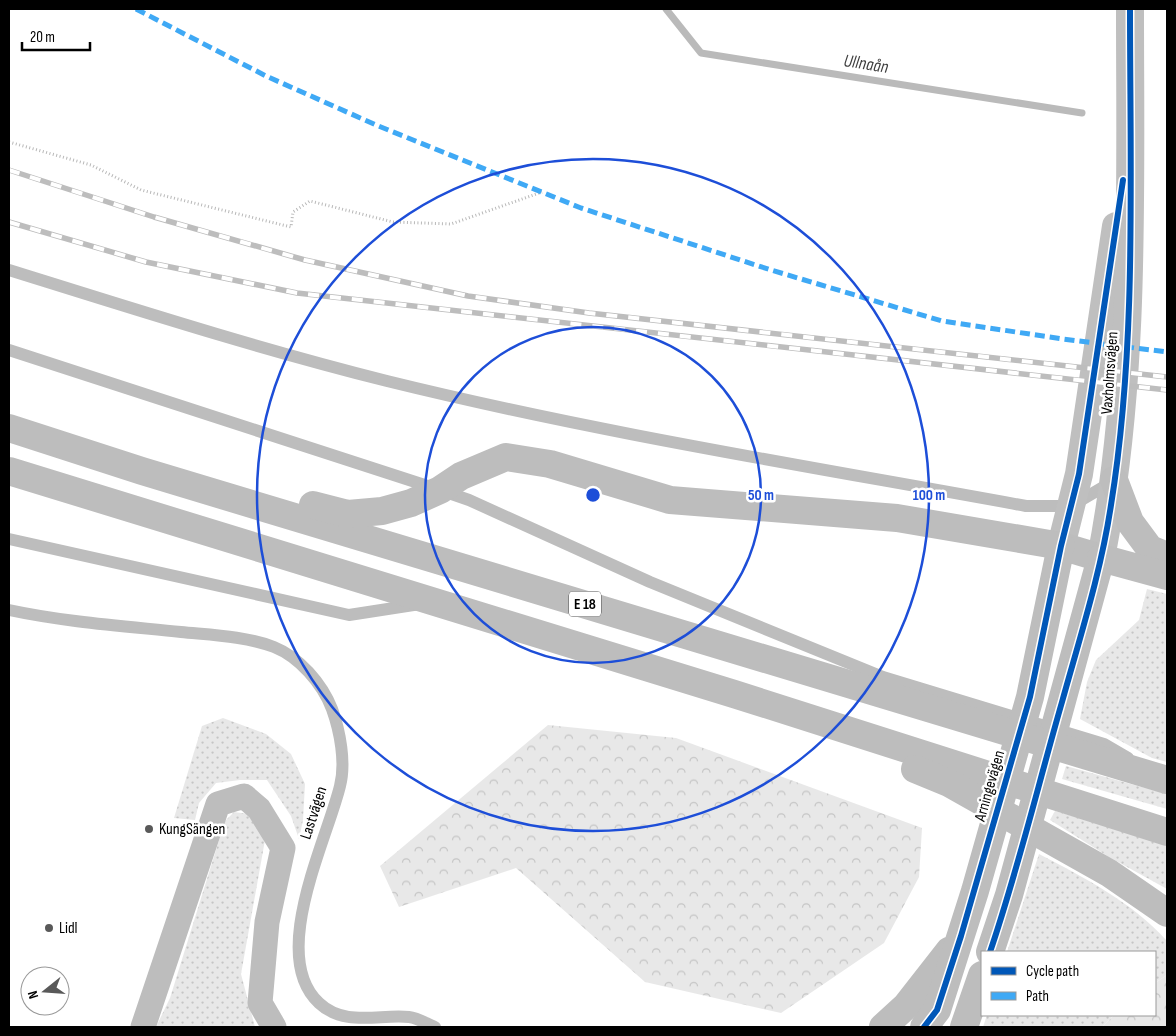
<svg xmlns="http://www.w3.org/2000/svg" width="1176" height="1036" font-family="'Sofia Sans Condensed',sans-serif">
<defs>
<pattern id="grass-dots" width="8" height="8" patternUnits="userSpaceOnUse" patternTransform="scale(1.25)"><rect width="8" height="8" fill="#e8e8e8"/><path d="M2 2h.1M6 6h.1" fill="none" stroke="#c5c5c5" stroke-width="1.8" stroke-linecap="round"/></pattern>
<pattern id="forest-crowns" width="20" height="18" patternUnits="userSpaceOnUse" patternTransform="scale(1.25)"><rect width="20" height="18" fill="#e8e8e8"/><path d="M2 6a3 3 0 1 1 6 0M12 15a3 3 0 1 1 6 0" fill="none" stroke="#c5c5c5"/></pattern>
</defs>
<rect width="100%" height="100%" fill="#fff"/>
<!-- grass -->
<g fill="url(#grass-dots)">
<polygon points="1147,589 1167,594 1167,762 1152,758 1080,719 1087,682 1096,660 1139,620"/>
<polygon points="223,718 266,734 291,754 305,784 303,820 299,839 291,816 267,780 240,780 216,783 199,803 195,820 174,818 202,726"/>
<polygon points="1066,766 1167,794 1167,809 1062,779"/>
<polygon points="1055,811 1167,843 1167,889 1109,857 1050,820"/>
<polygon points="234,812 249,814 265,840 241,974 255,1027 156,1027 170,998 225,821"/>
<path d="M1039 854C1085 878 1132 902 1167 941V975L1155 983V952H1007Z"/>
<polygon points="987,1015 1114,1015 1102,1027 983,1027"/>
</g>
<!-- forest -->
<g fill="url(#forest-crowns)">
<polygon points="548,725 676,738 922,828 919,877 884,943 781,1013 645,982 516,868 399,907 380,866"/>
<polygon points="1167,975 1167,1027 1102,1027 1114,1015 1155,1015 1155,983"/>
</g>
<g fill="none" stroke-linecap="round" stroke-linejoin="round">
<!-- stream -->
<polyline stroke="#bababa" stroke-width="7" points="666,9 701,53 1082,113"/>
<!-- path -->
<polyline stroke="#b8b8b8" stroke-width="3" stroke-dasharray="1 2.5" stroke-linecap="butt" points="9,142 91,165 141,190 291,227 293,212 310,201 393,222 451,224 542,192"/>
<!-- lane -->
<g stroke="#bdbdbd" stroke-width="12">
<path d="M9 270C134 309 259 349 387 381 598 433 813 467 1026 506H1071L1112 482"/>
<polyline points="9,350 440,490 469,500 650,582 883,677 1104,744 1128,758"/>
<polyline points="9,539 349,615 420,604"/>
<path d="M9 610C65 622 123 626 181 632 211 635 245 636 274 647 299 657 322 683 332 709 340 731 346 763 340 786 327 840 268 956 319 1003 344 1027 379 1014 409 1017 418 1018 427 1024 435 1027"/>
</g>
<!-- street -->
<polyline stroke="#bdbdbd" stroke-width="25" points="143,1027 218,804 244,796 259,809 283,848 267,922 260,1003 274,1027"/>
<!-- secondary -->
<g stroke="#bfbfbf" stroke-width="28">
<polyline points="1061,546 1079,474 1116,226"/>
<path d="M1101 558C1136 377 1130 192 1130 9"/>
</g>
<!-- primary -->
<g stroke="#bdbdbd" stroke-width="28">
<polyline points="883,1027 906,1006 949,951"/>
<polyline points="924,1027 937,1010 975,891 1030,697 1061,546 1101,558 1009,895 990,952"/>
<polyline points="964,1027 982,975"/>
</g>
<!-- highway -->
<g stroke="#bdbdbd" stroke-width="28">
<polyline points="9,428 142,471 1167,780"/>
<polyline points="9,471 734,694 1167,832"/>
<polyline points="1114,480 1130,522 1150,549 1167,556"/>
<polyline points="313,505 348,514 382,511 411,503 440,490 461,476 506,457 550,464 670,500 897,518 1061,546"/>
<polyline points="1101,558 1167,576"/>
<polyline points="915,769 949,783 1109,873 1167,913"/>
</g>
<!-- rail casing -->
<g stroke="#bdbdbd" stroke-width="5.5">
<g id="rail">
<polyline points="9,170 154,217 305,260 468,296 589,313 1167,377"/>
<polyline points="9,222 146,262 297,293 1167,390"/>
</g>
</g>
<!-- rail -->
<use href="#rail" stroke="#fff" stroke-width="4" stroke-dasharray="11" stroke-linecap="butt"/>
<!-- quiet -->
<polyline stroke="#3fa9f5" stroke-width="5" stroke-dasharray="10 5" stroke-linecap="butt" points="136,9 266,76 376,125 581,208 771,270 942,321 1063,339 1167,352"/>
<!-- cycleway casing -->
<g stroke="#fff" stroke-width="9">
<g id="cycleway">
<path d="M990 952C1018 870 1038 785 1062 702 1080 637 1101 572 1111 505 1137 345 1130 171 1130 9"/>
<polyline points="924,1027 937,1010 961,936 1030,697 1061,546 1079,474 1123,180"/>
</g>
</g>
<!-- cycleway -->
<use href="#cycleway" stroke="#0057b8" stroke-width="6"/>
</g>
<!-- distance rings -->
<g fill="none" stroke="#1d4ed8" stroke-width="2.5">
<circle cx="593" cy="495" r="168"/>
<circle cx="593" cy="495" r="336"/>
</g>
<!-- markers -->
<g fill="#595959" stroke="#fff" stroke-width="2">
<circle cx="149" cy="829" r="5"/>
<circle cx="49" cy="928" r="5"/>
</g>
<g text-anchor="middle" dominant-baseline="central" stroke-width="5" stroke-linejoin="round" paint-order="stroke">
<!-- shield labels -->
<rect fill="#fff" stroke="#4c4c4c" stroke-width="1" x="569" y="591.5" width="32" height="25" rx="4"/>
<g font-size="15" font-weight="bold" fill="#000">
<text x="585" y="604">E 18</text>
</g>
<!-- street labels -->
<g font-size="16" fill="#000" stroke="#fff">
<text transform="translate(1110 373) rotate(-86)">Vaxholmsvägen</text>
<text transform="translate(990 786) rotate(-74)">Arningevägen</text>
<text transform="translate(314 813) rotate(-72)">Lastvägen</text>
</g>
<!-- poi labels -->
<g font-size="16" fill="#000" stroke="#fff" text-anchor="start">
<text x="159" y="829">KungSängen</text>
<text x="59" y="928">Lidl</text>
</g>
<!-- water labels -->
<g font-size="18" font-style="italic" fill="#3e3e3e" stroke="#fff">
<text transform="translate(866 64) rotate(9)">Ullnaån</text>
</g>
</g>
<circle cx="593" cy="495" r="8" fill="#1d4ed8" stroke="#fff" stroke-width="2.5"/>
<g font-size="15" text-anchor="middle" font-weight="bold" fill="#1d4ed8" stroke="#fff" stroke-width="5" stroke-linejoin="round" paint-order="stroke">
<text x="761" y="500">50 m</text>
<text x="929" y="500">100 m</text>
</g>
<!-- border -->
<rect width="1176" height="1036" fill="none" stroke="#000000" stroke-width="20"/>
<!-- legend -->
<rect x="981" y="951" width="175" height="65" fill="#ffffff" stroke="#999999"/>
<rect x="991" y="967" width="25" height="8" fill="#0057b8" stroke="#999999"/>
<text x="1026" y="976" font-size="15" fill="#000000">Cycle path</text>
<rect x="991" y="992" width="25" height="8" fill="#3fa9f5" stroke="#999999"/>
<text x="1026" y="1001" font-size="15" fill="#000000">Path</text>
<!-- north arrow -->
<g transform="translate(45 991) rotate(253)"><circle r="24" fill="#ffffff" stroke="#999999"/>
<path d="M0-4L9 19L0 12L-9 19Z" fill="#595959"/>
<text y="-8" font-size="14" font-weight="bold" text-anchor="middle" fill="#000000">N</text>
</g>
<!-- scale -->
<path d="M22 42v8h68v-8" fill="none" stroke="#000000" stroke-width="2.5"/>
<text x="30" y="42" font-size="15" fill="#000000" stroke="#ffffff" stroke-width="4" paint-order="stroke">20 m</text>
</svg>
